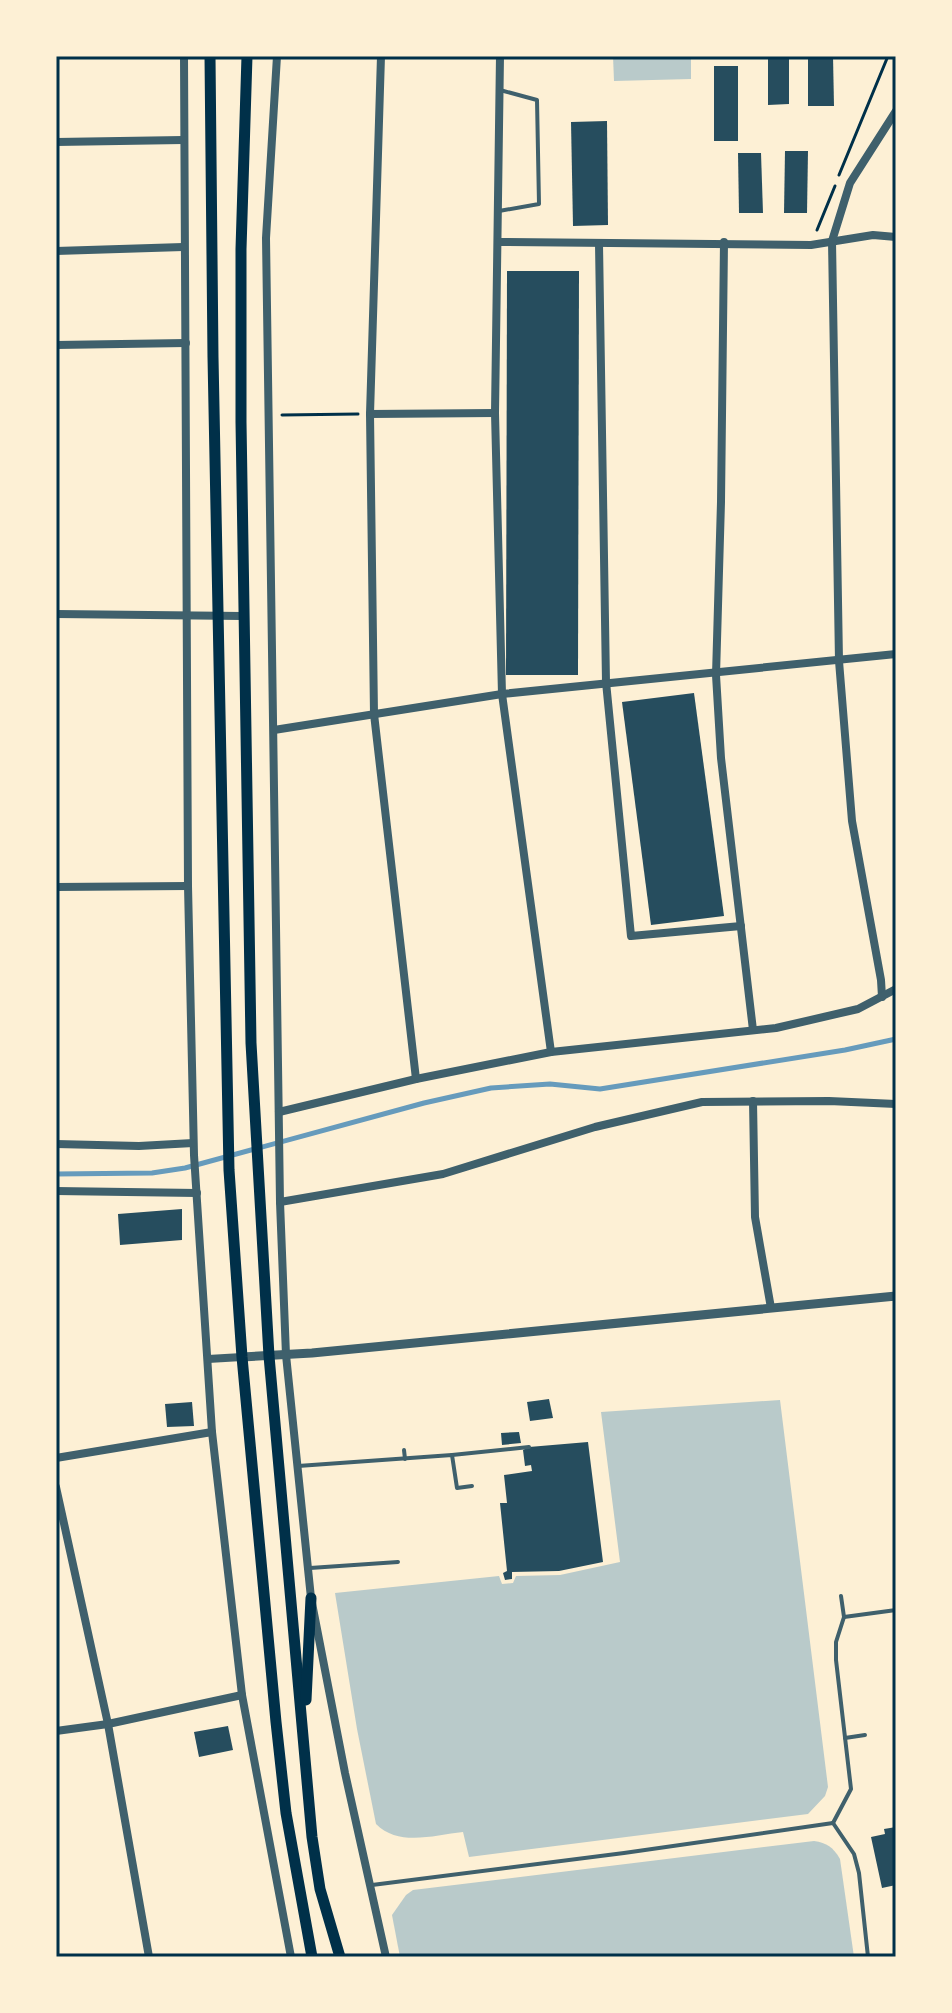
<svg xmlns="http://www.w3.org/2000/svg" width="952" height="2013" font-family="Cabin,sans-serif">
<rect width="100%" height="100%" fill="#fdf0d5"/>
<!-- green -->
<g fill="#b9caca">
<polygon points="613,56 691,56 691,79 614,81"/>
<path d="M780 1400 828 1787 825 1796 808 1814 469 1857 463 1832C434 1835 399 1847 376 1824L357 1729 335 1593 499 1576 502 1584 513 1583 516 1576 560 1575 620 1562 601 1412Z"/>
<path d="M814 1841C827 1843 833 1847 840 1859L854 1957H400L392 1915 406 1895 413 1890Z"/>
</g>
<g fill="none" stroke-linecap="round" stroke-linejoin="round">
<!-- stream -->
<polyline stroke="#669bbc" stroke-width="5" points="56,1174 152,1173 185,1168 424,1103 491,1088 550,1084 600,1089 845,1050 896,1039"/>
</g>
<!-- building -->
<g fill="#264d5e">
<polygon points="768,56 789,56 789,104 768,105"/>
<polygon points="808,56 833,56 834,106 808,106"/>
<rect x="714" y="66" width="24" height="75"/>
<polygon points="607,121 608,225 573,226 571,122"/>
<polygon points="785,151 808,151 807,213 784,213"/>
<polygon points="738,153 761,153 763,213 739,213"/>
<polygon points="507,271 579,271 578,675 506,675"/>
<polygon points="694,693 724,916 651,925 622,702"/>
<polygon points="182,1209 182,1240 120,1245 118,1214"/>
<polygon points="549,1399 553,1418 530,1421 527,1402"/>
<polygon points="192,1402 194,1426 167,1427 165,1404"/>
<polygon points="519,1432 521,1443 502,1445 501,1433"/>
<polygon points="588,1442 603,1562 559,1571 512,1572 512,1579 505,1580 503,1573 507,1571 500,1503 507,1503 504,1475 532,1471 531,1465 525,1466 523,1450 529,1447"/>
<polygon points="228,1726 233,1750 199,1757 194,1732"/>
<polygon points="896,1827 896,1885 882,1888 871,1837 885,1834 884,1829"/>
</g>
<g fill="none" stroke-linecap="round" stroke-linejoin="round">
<!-- path -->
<g stroke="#003049" stroke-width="3">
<polyline points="839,175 888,56"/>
<polyline points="817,230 835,186"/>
<polyline points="282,415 358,414"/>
</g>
<!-- service -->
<g stroke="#3f606c" stroke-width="4">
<polyline points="499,211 539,204 537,100 500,90"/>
<polyline points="404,1450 405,1459"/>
<polyline points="452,1455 529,1447"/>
<polyline points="298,1466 452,1455 457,1488 472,1486"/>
<polyline points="310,1568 398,1562"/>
<polyline points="844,1617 896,1610"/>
<polyline points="845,1738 865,1735"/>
<polyline points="833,1823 851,1789 836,1660 836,1642 844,1617 841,1596"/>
<polyline points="833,1823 854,1854 859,1873 868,1957"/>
<polyline points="372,1885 624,1853 833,1823"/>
</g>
<!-- minor -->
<g stroke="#3f606c" stroke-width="8">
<polyline points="184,56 188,886 194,1155 212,1432 242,1695 291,1957"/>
<polyline points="277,56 266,238 280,1202 286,1355 311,1598 345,1773 386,1957"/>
<polyline points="381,56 370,414 374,714 416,1079"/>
<polyline points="500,56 495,413 502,694 551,1052"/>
<polyline points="56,142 183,140"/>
<polyline points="499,242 811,245 873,235 896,237"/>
<polyline points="724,242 721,502 716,675 721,758 753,1030"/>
<polyline points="599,244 606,682 631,936 741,926"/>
<polyline points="56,251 183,247"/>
<polyline points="56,345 186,343"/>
<polyline points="370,414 495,413"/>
<polyline points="56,614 242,616"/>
<polyline points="274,730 502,694 896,654"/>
<polyline points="56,887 188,886"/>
<polyline points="882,997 881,980 852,821 839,661 832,241 850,183 896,111"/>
<polyline points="753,1101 755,1217 771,1308"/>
<polyline points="279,1112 416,1079 551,1052 776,1028 858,1009 896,989"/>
<polyline points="56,1144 139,1146 193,1143"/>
<polyline points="56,1191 197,1193"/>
<polyline points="280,1202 443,1174 595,1127 702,1102 829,1101 896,1104"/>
<polyline points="208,1359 242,1357"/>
<polyline points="56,1458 212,1432"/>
<polyline points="56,1487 108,1724 149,1957"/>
<polyline points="56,1731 108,1724 242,1695"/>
</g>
<!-- tertiary -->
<polyline stroke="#3f606c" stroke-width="9" points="242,1357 312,1353 896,1296"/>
<!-- secondary -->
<g stroke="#003049" stroke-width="11">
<polyline points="210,56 213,357 229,1170 242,1357 276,1722 286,1813 312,1957"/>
<polyline points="247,56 241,249 241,422 251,1043 269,1356 312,1837 320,1889 340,1957"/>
<polyline points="306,1700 311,1598"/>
</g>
</g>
<!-- border -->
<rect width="952" height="2013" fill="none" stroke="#fdf0d5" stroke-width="116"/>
<rect x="58" y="58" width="836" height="1897" fill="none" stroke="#003049" stroke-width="3"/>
</svg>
